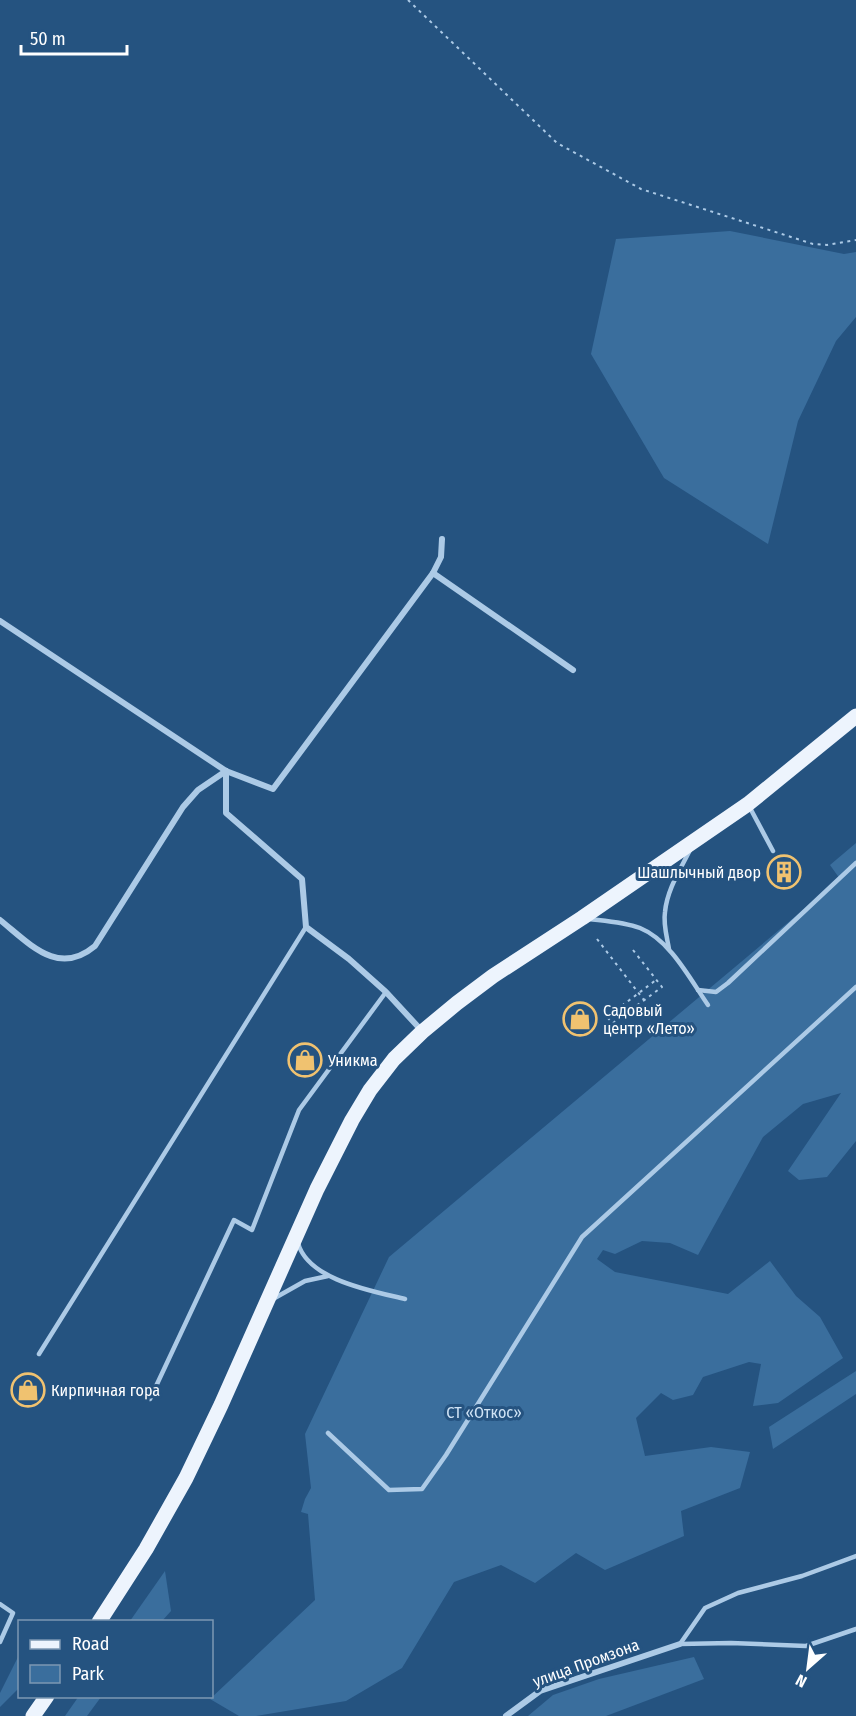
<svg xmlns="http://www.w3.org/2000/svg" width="856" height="1716" font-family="'Fira Sans Condensed',sans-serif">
<rect width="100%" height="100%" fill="#255380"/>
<!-- green -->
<g fill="#3a6e9d">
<polygon points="730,231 844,254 856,252 856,317 836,341 798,421 768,544 664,478 591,354 616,239"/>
<polygon points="856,843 856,1141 827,1177 799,1180 788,1171 841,1093 803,1104 763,1137 698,1255 670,1243 642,1241 615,1254 603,1250 597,1259 615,1272 728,1294 770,1261 796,1296 820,1317 843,1358 778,1403 753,1406 761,1364 749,1362 703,1377 693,1395 673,1400 661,1393 636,1418 645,1456 711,1447 750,1452 740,1488 681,1511 684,1536 605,1570 576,1553 535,1583 501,1565 454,1582 402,1668 346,1701 256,1716 239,1716 210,1699 315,1600 308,1514 301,1512 305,1499 311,1488 305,1434 389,1257 840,879 830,865"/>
<polygon points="856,1371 856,1394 773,1449 769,1427"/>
<polygon points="165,1571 171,1611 162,1621 130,1621"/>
<polygon points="19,1655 19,1688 0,1707 0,1693"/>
<polygon points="694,1657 704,1679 606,1716 528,1716 553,1695 599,1679"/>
<polygon points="79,1696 101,1697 87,1716 65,1716"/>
</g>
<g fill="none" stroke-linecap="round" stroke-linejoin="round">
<!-- path -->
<g stroke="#accae6" stroke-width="2" stroke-dasharray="3 4.5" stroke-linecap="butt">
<polyline points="408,0 557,143 641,189 813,244 827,245 856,240"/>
<polyline points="597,939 647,1004"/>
<polyline points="633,950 662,987 613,1023 607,1017 656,980"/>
</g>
<!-- service -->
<g stroke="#accae6" stroke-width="4.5">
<polyline points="749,806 773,851"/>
<path d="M589 919C606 921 624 922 640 928 670 940 690 979 708 1005"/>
<path d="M669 949C667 937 663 924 665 912 667 890 680 870 690 850"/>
<polyline points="698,990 716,992 728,983 856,863"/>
<path d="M298 1243C308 1280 372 1291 405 1299"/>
<polyline points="273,1299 305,1281 328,1276"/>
<polyline points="39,1354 306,927"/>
<polyline points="150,1399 234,1220 252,1230 299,1110 386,992"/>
<polyline points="328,1433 389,1490 422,1489 446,1455 582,1237 856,987"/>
<polyline points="0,1604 13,1613 0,1642"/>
<polyline points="680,1644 705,1608 738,1593 802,1576 856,1556"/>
<polyline points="680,1644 731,1643 806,1646 856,1629"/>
</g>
<!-- minor -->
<g stroke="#accae6" stroke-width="6">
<polyline points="433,573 573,670"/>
<polyline points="0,621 226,771 273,789 433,573 441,557 442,539"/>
<polyline points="226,771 226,813 302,879 306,927 349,959 386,992 422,1031"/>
<path d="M0 920C30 944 58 977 95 946L183 807 198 790 226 771"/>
<polyline points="506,1716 540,1691 680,1644"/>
</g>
<!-- primary -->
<g stroke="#edf4fd" stroke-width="15">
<polyline points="99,1622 146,1549 186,1478 221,1405 317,1189 352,1120 370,1090 394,1059 422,1032 457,1003 493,976 582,918 748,804 856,716"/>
<polyline points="33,1716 47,1696"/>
</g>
</g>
<!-- icons -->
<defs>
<g id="building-ring" transform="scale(1.725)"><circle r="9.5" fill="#255380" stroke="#f0c270" stroke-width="1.5"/><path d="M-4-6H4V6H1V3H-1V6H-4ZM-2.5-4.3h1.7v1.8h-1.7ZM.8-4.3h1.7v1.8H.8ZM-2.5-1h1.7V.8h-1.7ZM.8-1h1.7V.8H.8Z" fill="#f0c270"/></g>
<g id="shop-ring" transform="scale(1.725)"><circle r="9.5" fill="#255380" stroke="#f0c270" stroke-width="1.5"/><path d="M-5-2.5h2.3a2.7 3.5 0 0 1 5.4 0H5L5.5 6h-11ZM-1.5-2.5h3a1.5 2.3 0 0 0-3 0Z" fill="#f0c270"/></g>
</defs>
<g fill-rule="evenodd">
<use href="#building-ring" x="784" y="872"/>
<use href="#shop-ring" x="580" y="1019"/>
<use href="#shop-ring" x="305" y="1060"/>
<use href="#shop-ring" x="28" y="1390"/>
</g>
<g text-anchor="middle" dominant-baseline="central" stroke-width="6" stroke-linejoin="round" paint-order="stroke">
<!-- poi labels -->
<g font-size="16" fill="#fff" stroke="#255380" text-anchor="start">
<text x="761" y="872" text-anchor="end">Шашлычный двор</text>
<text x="603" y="1010">Садовый<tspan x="603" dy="18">центр «Лето»</tspan></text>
<text x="328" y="1060">Уникма</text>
<text x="51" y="1390">Кирпичная гора</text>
</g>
<!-- park labels -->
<g font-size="16" fill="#cfe3f5" stroke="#255380">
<text x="484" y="1412">СТ «Откос»</text>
</g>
<!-- street labels -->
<g font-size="16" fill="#fff" stroke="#255380">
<text transform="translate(586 1663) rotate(-20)">улица Промзона</text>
</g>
</g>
<!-- legend -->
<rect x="18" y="1620" width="195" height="78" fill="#255380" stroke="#7c98b3" stroke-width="1.5"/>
<rect x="30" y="1640" width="30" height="9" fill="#edf4fd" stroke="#7c98b3" stroke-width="1.5"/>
<text x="72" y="1650" font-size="18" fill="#ffffff">Road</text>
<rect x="30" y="1665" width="30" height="18" fill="#3a6e9d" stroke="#7c98b3" stroke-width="1.5"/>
<text x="72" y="1680" font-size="18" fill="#ffffff">Park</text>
<!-- north arrow -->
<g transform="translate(808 1668) rotate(208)" stroke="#255380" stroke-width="4.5" paint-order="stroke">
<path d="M0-4.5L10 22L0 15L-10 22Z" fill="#ffffff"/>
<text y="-9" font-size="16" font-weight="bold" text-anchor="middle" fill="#ffffff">N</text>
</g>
<!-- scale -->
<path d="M21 45v9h106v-9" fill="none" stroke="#ffffff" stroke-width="3"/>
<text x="30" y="45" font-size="18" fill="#ffffff" stroke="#255380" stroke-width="4.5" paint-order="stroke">50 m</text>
</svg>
